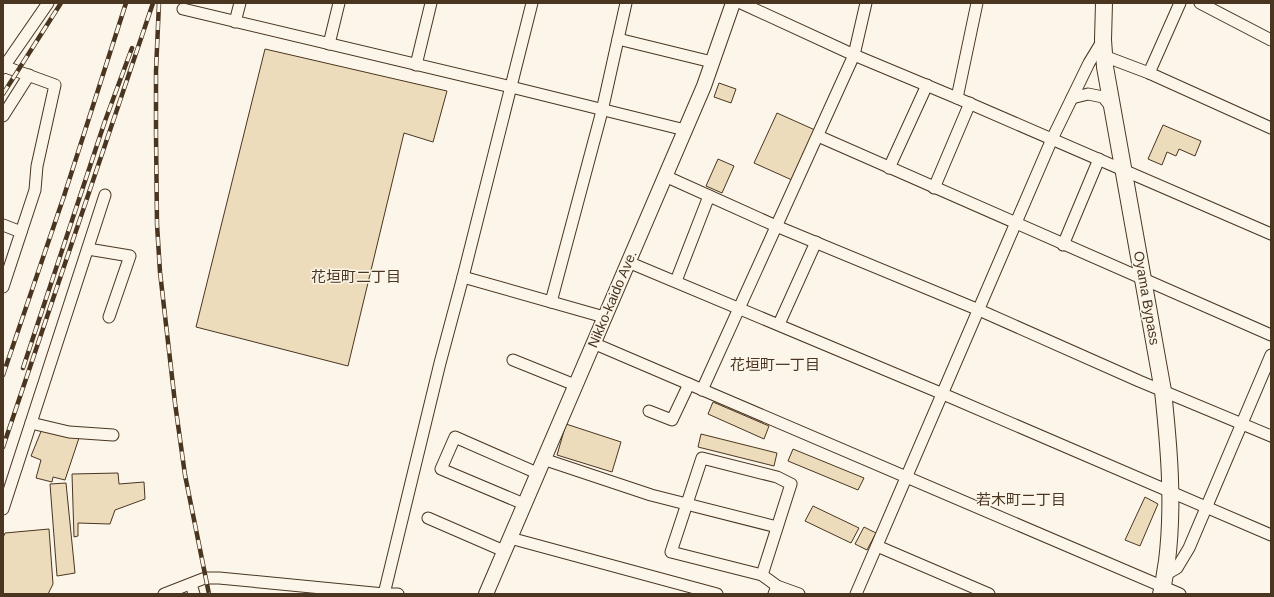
<svg xmlns="http://www.w3.org/2000/svg" width="1274" height="597" font-family="Helvetica,'Noto Sans JP',sans-serif">
<rect width="100%" height="100%" fill="#fbf6e9"/>
<!-- building -->
<g fill="#ecdcbc" stroke="#4a3520">
<polygon points="265,49 447,91 433,142 404,133 348,366 196,327"/>
<polygon points="719,83 736,89 731,103 714,97"/>
<polygon points="777,113 815,130 792,180 754,163"/>
<polygon points="1163,125 1201,141 1195,156 1179,149 1176,156 1167,152 1162,165 1148,159"/>
<polygon points="718,159 734,166 722,193 706,186"/>
<polygon points="713,402 769,426 764,439 708,414"/>
<polygon points="566,424 621,442 612,472 557,455"/>
<polygon points="42,429 79,438 65,480 53,477 52,482 36,478 41,460 31,456"/>
<polygon points="701,434 777,453 774,466 698,447"/>
<polygon points="793,449 864,478 858,490 788,461"/>
<polygon points="118,473 119,484 144,482 145,499 115,510 110,524 78,523 78,536 74,537 72,474"/>
<polygon points="66,483 75,573 57,576 50,484"/>
<polygon points="1145,497 1158,504 1140,546 1125,540"/>
<polygon points="813,506 859,528 851,543 805,521"/>
<polygon points="864,527 876,533 867,550 855,544"/>
<polygon points="49,529 53,584 48,594 3,594 3,538 5,533"/>
</g>
<g fill="none" stroke-linecap="round" stroke-linejoin="round">
<!-- minor casing -->
<g stroke="#4a3520" stroke-width="13">
<g id="minor">
<polyline points="741,3 854,55 957,98 1271,234"/>
<polyline points="1200,3 1271,40"/>
<polyline points="183,9 511,87 685,130"/>
<polyline points="235,22 240,3"/>
<polyline points="618,39 712,62"/>
<polyline points="329,44 339,3"/>
<polyline points="1104,56 1149,73 1271,128"/>
<polyline points="416,65 431,3"/>
<polyline points="3,66 55,85 37,166 35,190 3,287"/>
<polyline points="3,68 48,3"/>
<polyline points="1149,73 1180,3"/>
<polyline points="957,98 977,3"/>
<polyline points="1072,98 1088,94 1103,97 1112,108"/>
<polyline points="3,116 29,75"/>
<polyline points="818,136 1271,335"/>
<polyline points="889,168 927,85"/>
<polyline points="665,176 776,226 979,310 1139,381 1271,436"/>
<polyline points="934,188 970,103"/>
<polyline points="3,225 21,232"/>
<polyline points="1063,245 1099,159"/>
<polyline points="88,249 130,256 109,317"/>
<polyline points="628,262 943,394 1271,535"/>
<polyline points="463,277 604,317"/>
<polyline points="676,281 709,196"/>
<polyline points="551,302 602,111 626,3"/>
<polyline points="779,324 816,242"/>
<polyline points="593,343 1180,594"/>
<polyline points="513,360 575,385"/>
<polyline points="702,390 854,55 866,3"/>
<polyline points="649,411 672,420 689,384"/>
<polyline points="31,423 69,432 113,435"/>
<polyline points="543,459 651,495 777,527"/>
<polyline points="524,504 441,469 455,437 537,473"/>
<polyline points="3,509 105,195"/>
<polyline points="428,518 504,551"/>
<polyline points="510,538 717,594"/>
<polyline points="877,546 989,594"/>
<polyline points="762,575 791,484 777,477 702,458 671,552 762,575 777,586"/>
<polyline points="1165,575 1177,568 1189,548 1271,355"/>
<polyline points="191,584 194,594"/>
<polyline points="164,594 205,578 219,578 384,594 398,594"/>
<polyline points="384,594 440,363 463,277 532,3"/>
<polyline points="774,594 777,586 799,594"/>
<polyline points="856,594 1052,139 1089,63 1103,40"/>
</g>
</g>
<!-- major casing -->
<g stroke="#4a3520" stroke-width="16">
<polyline id="major" points="486,594 704,86 733,3"/>
</g>
<!-- highway casing -->
<g stroke="#4a3520" stroke-width="18">
<path id="highway" d="M1104 3 1103 40 1105 67 1163 391C1169 447 1174 504 1167 561 1165 572 1164 583 1161 594"/>
</g>
<!-- minor -->
<use href="#minor" stroke="#fbf6e9" stroke-width="11"/>
<!-- major -->
<use href="#major" stroke="#fbf6e9" stroke-width="14"/>
<!-- highway -->
<use href="#highway" stroke="#fbf6e9" stroke-width="16"/>
<!-- rail casing -->
<g stroke="#4a3520" stroke-width="4.5">
<g id="rail">
<polyline points="159,3 156,71 156,134 157,224 160,272 175,403 185,475 209,594"/>
<polyline points="3,94 61,3"/>
<polyline points="23,368 105,121 132,48"/>
<polyline points="3,375 64,196 126,3"/>
<polyline points="3,447 153,3"/>
</g>
</g>
<!-- rail -->
<use href="#rail" stroke="#fbf6e9" stroke-width="3" stroke-dasharray="9" stroke-linecap="butt"/>
</g>
<g text-anchor="middle" dominant-baseline="central" stroke-width="3" stroke-linejoin="round" paint-order="stroke">
<!-- street labels -->
<g font-size="14" fill="#4a3520" stroke="#fbf6e9">
<text transform="translate(1147 298) rotate(80)">Oyama Bypass</text>
<text transform="translate(612 299) rotate(-67)">Nikko-kaido Ave.</text>
</g>
<!-- neighbourhood labels -->
<g font-size="15" fill="#4a3520" stroke="#fbf6e9">
<text x="356" y="276">花垣町二丁目</text>
<text x="775" y="364">花垣町一丁目</text>
<text x="1021" y="499">若木町二丁目</text>
</g>
</g>
<!-- border -->
<rect width="1274" height="597" fill="none" stroke="#4a3520" stroke-width="8"/>
</svg>
